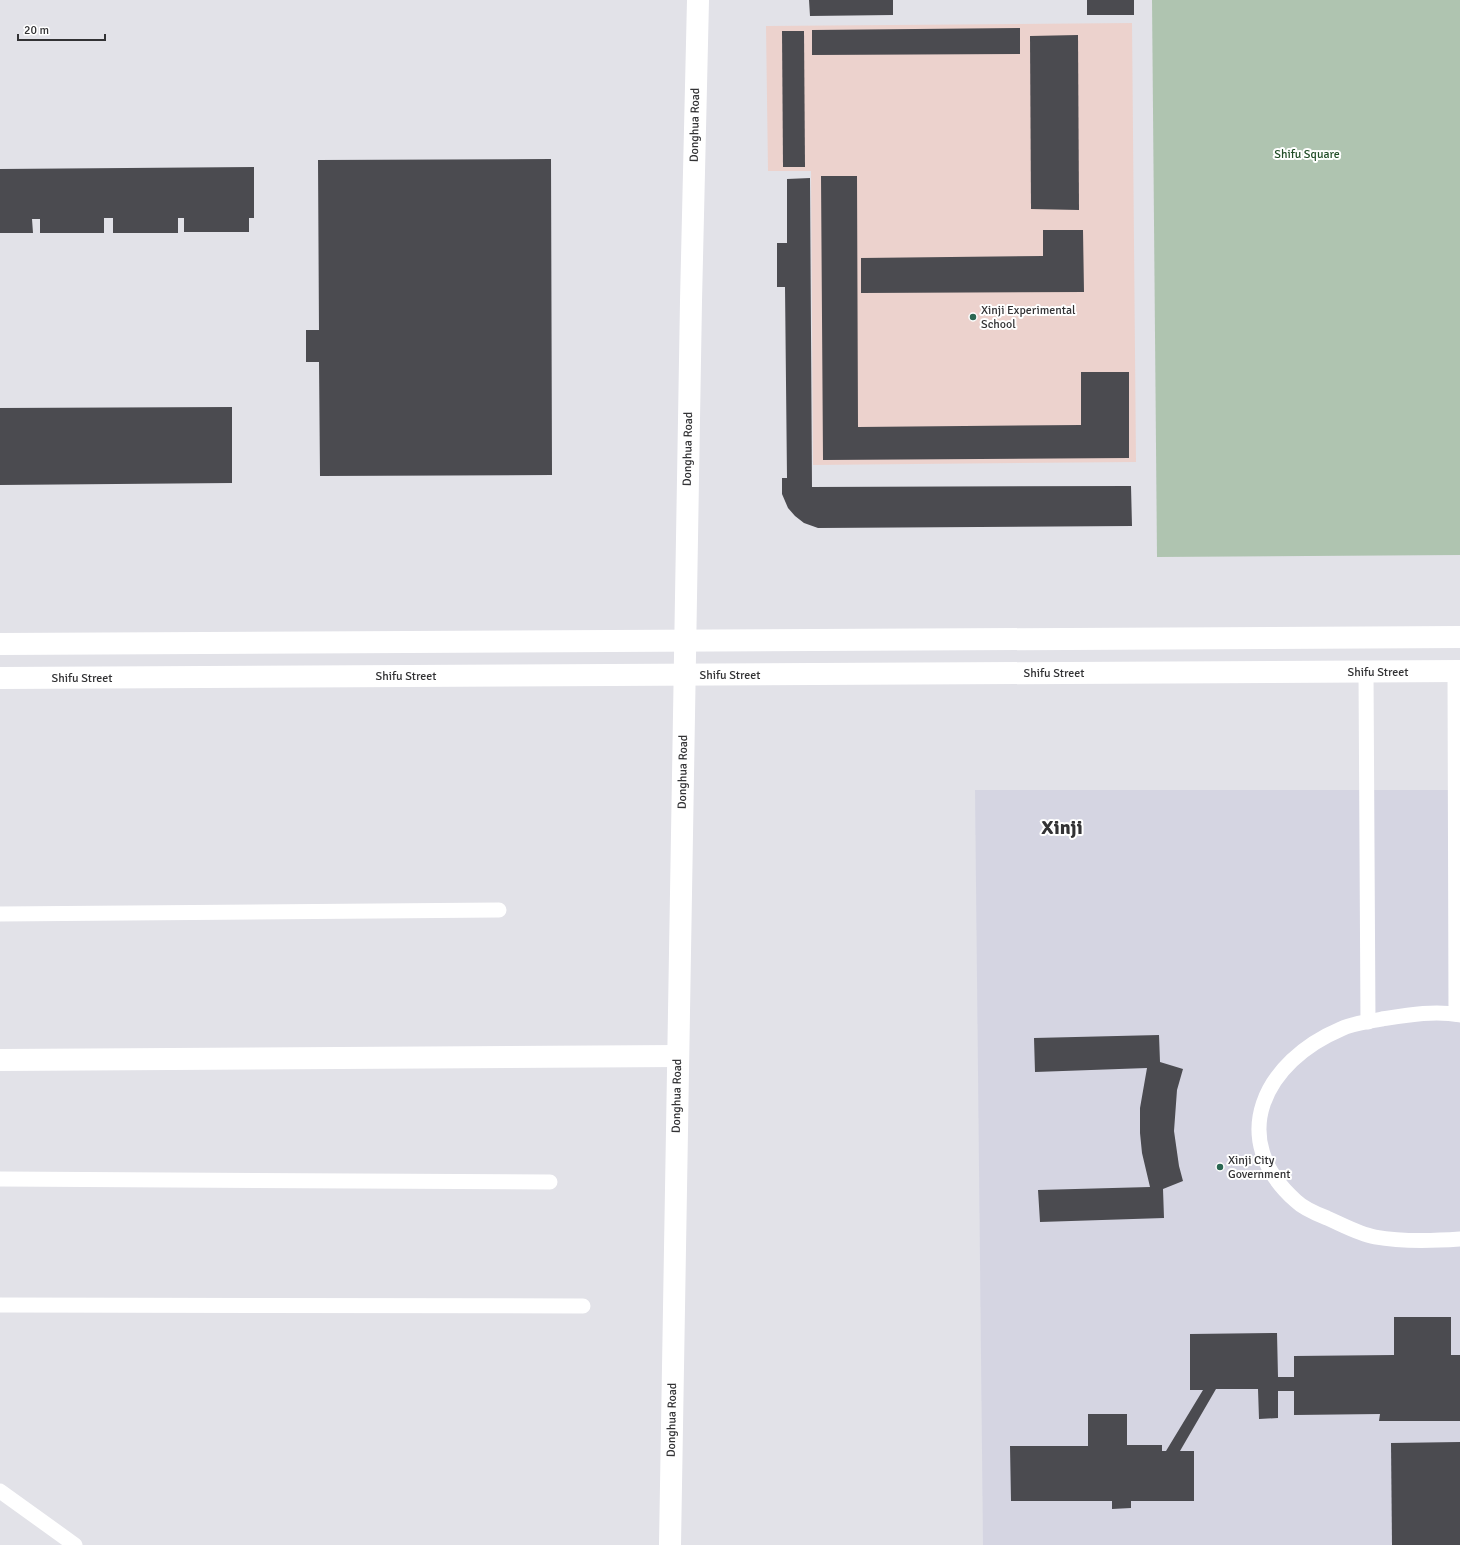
<svg xmlns="http://www.w3.org/2000/svg" width="1460" height="1545" font-family="Signika,sans-serif">
<rect width="100%" height="100%" fill="#e2e2e8"/>
<!-- built -->
<polygon fill="#d5d5e2" points="975,790 1460,790 1460,1545 983,1545"/>
<!-- education -->
<polygon fill="#ecd2cd" points="1132,23 1136,462 813,465 811,171 768,171 766,26"/>
<!-- green -->
<polygon fill="#afc4b0" points="1152,0 1460,0 1460,555 1157,557"/>
<!-- building -->
<g fill="#4b4b50">
<polygon points="809,0 893,0 893,15 810,16"/>
<rect x="1087" y="0" width="47" height="15"/>
<polygon points="1020,28 1020,54 812,55 812,30"/>
<polygon points="782,31 804,31 805,167 783,167"/>
<polygon points="1078,35 1079,210 1031,209 1030,36"/>
<polygon points="551,159 552,475 320,476 319,362 306,362 306,330 319,330 318,160"/>
<polygon points="254,167 254,218 249,218 249,232 184,232 184,218 178,218 178,233 113,233 113,218 104,218 104,233 40,233 40,219 32,219 33,233 0,233 0,169"/>
<polygon points="821,176 857,176 858,427 1081,425 1081,372 1129,372 1129,458 823,460"/>
<polygon points="810,178 812,487 1131,486 1132,526 818,528 804,523 795,516 788,508 782,494 782,478 787,478 785,287 777,287 777,243 787,243 787,179"/>
<polygon points="1043,230 1083,230 1084,292 861,293 861,258 1043,256"/>
<polygon points="232,407 232,483 0,485 0,408"/>
<polygon points="1159,1035 1160,1062 1183,1069 1177,1090 1174,1131 1179,1166 1183,1181 1163,1189 1164,1218 1040,1222 1038,1190 1150,1187 1142,1153 1140,1133 1140,1108 1147,1068 1035,1072 1034,1038"/>
<polygon points="1394,1317 1451,1317 1451,1355 1460,1355 1460,1421 1379,1421 1380,1414 1294,1415 1294,1391 1278,1391 1278,1418 1259,1419 1258,1389 1216,1389 1180,1451 1194,1451 1194,1501 1131,1501 1131,1508 1112,1509 1112,1501 1011,1501 1010,1446 1088,1446 1088,1414 1127,1414 1127,1445 1162,1445 1162,1451 1166,1451 1203,1390 1190,1390 1190,1334 1277,1333 1278,1377 1294,1377 1294,1356 1394,1355"/>
<polygon points="1460,1442 1460,1545 1392,1545 1391,1443"/>
</g>
<g fill="none" stroke-linecap="round" stroke-linejoin="round">
<!-- service -->
<g stroke="#fff" stroke-width="15">
<polyline points="1455,671 1456,1014"/>
<polyline points="1366,672 1368,1022"/>
<polyline points="0,914 499,910"/>
<path d="M1460 1015C1435 1010 1407 1015 1382 1019 1368 1022 1353 1023 1341 1029 1265 1061 1225 1138 1296 1201 1304 1209 1317 1214 1327 1218 1343 1225 1359 1234 1375 1237 1403 1242 1432 1241 1460 1239"/>
<polyline points="0,1179 550,1182"/>
<polyline points="0,1305 583,1306"/>
<polyline points="0,1491 75,1545"/>
</g>
<!-- minor -->
<polyline stroke="#fff" stroke-width="22" points="0,1060 678,1056"/>
<!-- tertiary -->
<polyline stroke="#fff" stroke-width="22" points="670,1545 691,301 698,0"/>
<!-- secondary -->
<g stroke="#fff" stroke-width="22">
<polyline points="0,644 1460,637"/>
<polyline points="0,678 1460,671"/>
</g>
</g>
<!-- markers -->
<g fill="#2a6752" stroke="#fff" stroke-width="1.5">
<circle cx="973" cy="317" r="4"/>
<circle cx="1220" cy="1167" r="4"/>
</g>
<g text-anchor="middle" dominant-baseline="central" stroke-width="4" stroke-linejoin="round" paint-order="stroke">
<!-- street labels -->
<g font-size="12" fill="#323234" stroke="#fff">
<text transform="translate(695 125) rotate(-89)">Donghua Road</text>
<text transform="translate(688 449) rotate(-89)">Donghua Road</text>
<text x="1378" y="672">Shifu Street</text>
<text x="1054" y="673">Shifu Street</text>
<text x="730" y="675">Shifu Street</text>
<text x="406" y="676">Shifu Street</text>
<text x="82" y="678">Shifu Street</text>
<text transform="translate(683 772) rotate(-89)">Donghua Road</text>
<text transform="translate(677 1096) rotate(-89)">Donghua Road</text>
<text transform="translate(672 1420) rotate(-89)">Donghua Road</text>
</g>
<!-- park labels -->
<g font-size="12" fill="#224e28" stroke="#fff">
<text x="1307" y="154">Shifu Square</text>
</g>
<!-- poi labels -->
<g font-size="12" fill="#323234" stroke="#fff" text-anchor="start">
<text x="981" y="310">Xinji Experimental<tspan x="981" dy="14">School</tspan></text>
<text x="1228" y="1160">Xinji City<tspan x="1228" dy="14">Government</tspan></text>
</g>
<!-- town labels -->
<g font-size="20" font-weight="bold" fill="#323234" stroke="#fff">
<text x="1062" y="827">Xinji</text>
</g>
</g>
<!-- scale -->
<path d="M18 34v6h87v-6" fill="none" stroke="#323234" stroke-width="2"/>
<text x="24" y="34" font-size="12" fill="#323234" stroke="#ffffff" stroke-width="3" paint-order="stroke">20 m</text>
</svg>
